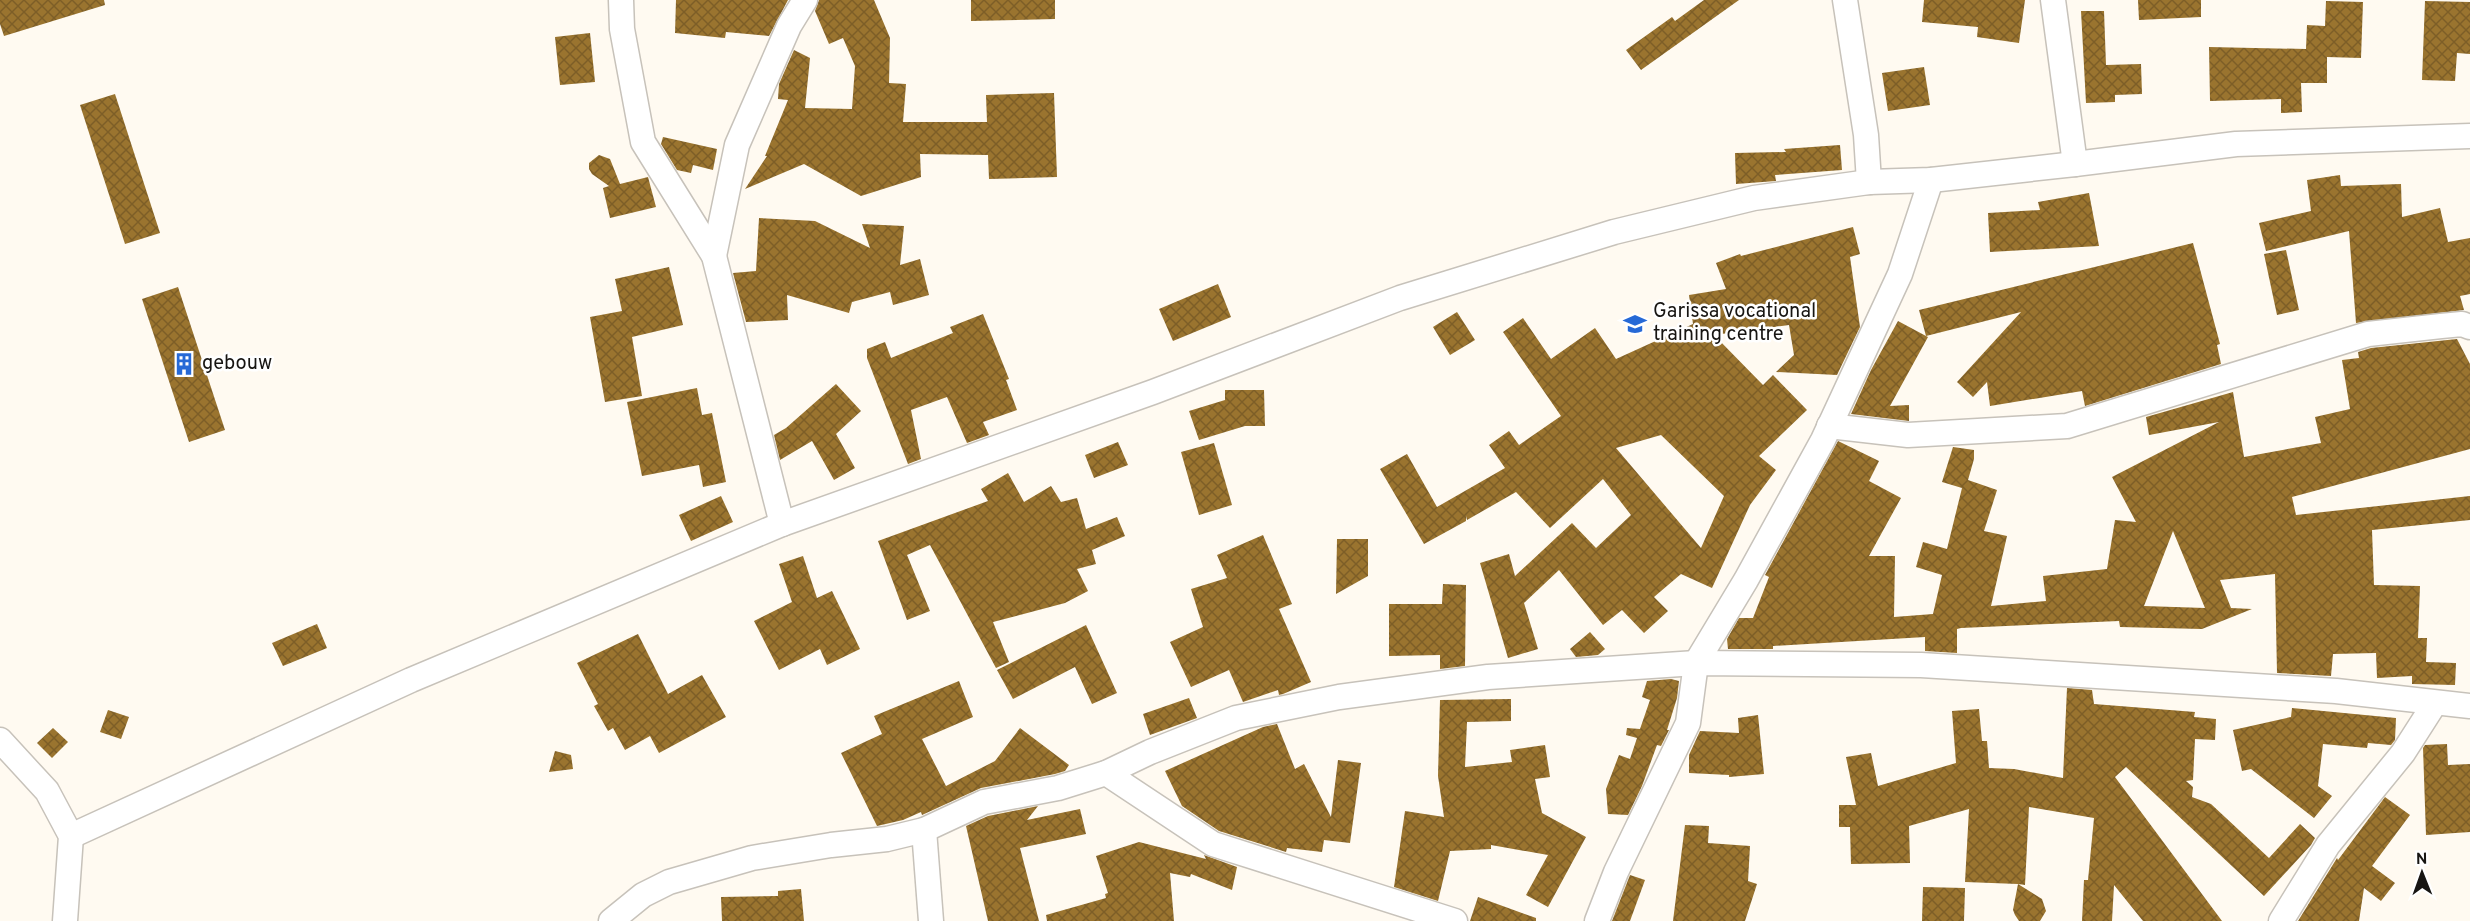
<svg xmlns="http://www.w3.org/2000/svg" width="2470" height="921" font-family="Overpass,sans-serif">
<defs>
<pattern id="building-cross-hatch" width="8" height="8" patternUnits="userSpaceOnUse" patternTransform="scale(1.5)"><rect width="8" height="8" fill="#9a742f"/><path d="M0 0l8 8M0 8l8-8" fill="none" stroke="#7d5e27"/></pattern>
</defs>
<rect width="100%" height="100%" fill="#fffaf1"/>
<!-- building -->
<g fill="url(#building-cross-hatch)" fill-rule="evenodd">
<polygon points="0,0 104,0 105,5 4,36 0,24"/>
<polygon points="676,0 788,0 769,36 726,32 725,38 675,33"/>
<polygon points="819,0 874,0 890,38 889,83 906,84 903,122 987,122 986,95 1054,93 1057,177 989,179 988,155 920,154 921,177 861,196 804,164 745,189 767,156 765,156 788,100 778,99 779,84 794,50 810,58 805,108 852,109 855,66 843,38 829,44 815,11"/>
<polygon points="971,0 1055,0 1055,19 971,21"/>
<polygon points="1704,0 1739,0 1641,70 1626,50 1672,17 1675,21"/>
<polygon points="1924,0 2025,0 2019,43 1977,37 1978,27 1922,22"/>
<polygon points="2138,0 2201,0 2201,17 2139,20"/>
<polygon points="2326,1 2363,2 2361,58 2327,57 2327,83 2301,83 2302,112 2281,113 2281,99 2210,101 2209,47 2306,49 2307,25 2325,26"/>
<polygon points="2425,1 2470,2 2470,54 2457,53 2455,81 2422,80"/>
<polygon points="2081,11 2104,11 2106,65 2141,64 2142,94 2115,95 2115,102 2086,103"/>
<polygon points="590,33 595,82 560,85 555,37"/>
<polygon points="1924,67 1930,105 1888,111 1882,73"/>
<polygon points="115,94 160,233 125,244 80,105"/>
<polygon points="663,137 717,149 713,170 693,165 691,173 677,170 661,144"/>
<polygon points="1840,145 1842,170 1775,175 1776,181 1736,184 1735,153 1786,152 1784,149"/>
<polygon points="599,155 610,159 620,184 648,177 656,207 610,218 603,188 609,186 592,174 589,169 589,163"/>
<polygon points="2340,175 2341,186 2401,184 2402,217 2440,208 2448,242 2470,238 2470,294 2460,296 2464,310 2356,323 2349,231 2266,251 2259,223 2311,211 2307,180"/>
<polygon points="2089,193 2099,246 1990,252 1988,213 2040,210 2038,202"/>
<polygon points="759,218 815,221 870,248 862,224 904,226 900,265 920,259 929,295 893,305 890,292 852,302 849,313 787,295 788,320 746,322 733,273 756,271"/>
<path d="M1853 227 1860 254 1850 257 1860 327 1837 375 1776 372 1794 355 1789 325 1714 335 1763 385 1773 375 1807 410 1759 456 1776 470 1750 505 1712 588 1681 574 1654 597 1668 611 1644 633 1622 610 1603 625 1559 570 1524 603 1538 649 1508 658 1480 563 1509 554 1515 576 1572 523 1596 548 1631 515 1603 479 1550 528 1516 492 1467 520 1466 516V521L1424 544 1380 469 1407 454 1437 507 1505 468 1489 445 1509 431 1519 445 1561 416 1503 332 1523 318 1551 359 1595 328 1616 359 1693 324 1689 295 1726 289 1716 263 1740 254 1741 256ZM1661 435 1724 496 1701 548 1616 448Z"/>
<polygon points="2193,243 2220,344 2217,345 2221,364 2085,406 2082,391 1990,406 1987,382 1973,397 1957,382 2021,312 1926,336 1928,337 1890,406 1909,405 1909,421 1851,414 1871,370 1898,321 1926,336 1919,310"/>
<polygon points="2286,250 2299,310 2277,315 2264,254"/>
<polygon points="669,267 683,325 632,337 642,396 605,402 590,317 622,311 615,279"/>
<polygon points="1218,284 1231,317 1173,341 1159,309"/>
<polygon points="178,287 225,430 189,442 142,299"/>
<polygon points="1457,312 1475,340 1450,355 1433,327"/>
<polygon points="983,314 1009,379 1006,380 1017,410 983,422 989,435 967,443 947,397 911,410 921,459 908,464 867,358 867,349 885,342 891,358 953,333 950,327"/>
<path d="M2457 339 2470 364V449L2292 497 2296 515 2470 496V520L2372 530 2374 585 2420 586 2418 638H2427L2426 662 2456 663 2455 685 2412 684V676L2377 678 2376 653 2333 654 2331 676 2277 673 2275 574 2220 580 2231 608 2252 609 2202 629 2120 627 2119 621 1961 628 1957 629V653L1925 651V637L1773 646V649H1728L1727 639 1739 618H1753L1769 577 1765 575 1838 441 1879 461 1869 481 1901 498 1869 556H1895L1894 617 1933 614 1942 575 1916 567 1923 542 1947 549 1962 488 1942 482 1953 447 1974 450V459L1968 480 1997 490 1984 531 2007 536 1991 606 2046 601 2043 576 2107 569 2115 520 2136 522 2112 477 2219 422 2149 435 2146 417 2233 392 2244 457 2321 443 2315 417 2350 409 2342 360 2359 358 2358 352 2371 348ZM2173 531 2205 608 2144 606Z"/>
<polygon points="836,384 861,411 836,434 855,468 834,480 812,441 780,460 774,435 786,428"/>
<polygon points="697,388 702,415 712,413 726,482 703,487 699,465 642,476 627,402"/>
<polygon points="1225,390 1264,390 1265,426 1245,426 1199,440 1189,411 1225,400"/>
<polygon points="1118,442 1128,465 1094,478 1085,455"/>
<polygon points="1214,443 1232,505 1199,515 1181,452"/>
<polygon points="1008,473 1024,502 1051,486 1061,502 1077,498 1086,529 1117,517 1125,536 1092,550 1096,564 1077,569 1088,591 1065,603 993,622 1009,662 996,668 930,545 907,555 930,611 907,620 878,541 988,501 981,489"/>
<polygon points="721,496 733,522 691,541 679,515"/>
<polygon points="1263,535 1292,604 1279,609 1311,682 1283,694 1279,695 1278,690 1243,702 1229,670 1191,687 1170,642 1203,627 1191,589 1227,578 1217,555"/>
<polygon points="1337,539 1368,539 1368,576 1336,594"/>
<polygon points="803,556 817,598 832,591 860,649 827,665 820,649 779,670 754,621 792,602 779,564"/>
<polygon points="1443,584 1466,585 1465,666 1440,669 1440,655 1389,656 1389,604 1442,604"/>
<polygon points="317,624 327,648 283,666 272,643"/>
<polygon points="1086,625 1117,693 1092,704 1075,667 1013,699 997,670"/>
<polygon points="1590,632 1605,649 1598,655 1576,657 1570,649"/>
<polygon points="638,634 668,694 702,675 726,717 659,753 650,736 625,750 613,728 608,731 594,706 598,704 577,663"/>
<polygon points="1671,679 1679,681 1677,698 1667,730 1669,730 1661,746 1657,745 1642,786 1628,815 1608,814 1606,789 1619,755 1630,759 1637,738 1626,735 1627,728 1640,729 1650,700 1642,697 1647,681"/>
<polygon points="959,681 973,717 922,739 946,786 995,761 1020,728 1069,765 1065,771 1055,774 981,788 922,815 921,812 903,820 877,826 841,753 882,734 874,716"/>
<polygon points="2067,688 2092,690 2094,704 2195,712 2194,717 2216,719 2215,740 2195,739 2193,780 2186,781 2193,787 2192,797 2211,804 2269,858 2300,824 2315,838 2311,845 2264,896 2126,767 2115,777 2222,921 2143,921 2114,885 2112,921 2082,921 2084,880 2088,880 2094,818 2029,807 2025,885 2018,884 2042,899 2046,911 2040,921 2019,921 2015,915 2013,910 2018,884 1965,882 1969,809 1909,826 1910,863 1851,864 1850,827 1839,827 1839,805 1856,805 1846,757 1871,753 1878,786 1956,763 1952,711 1979,709 1982,741 1987,741 1989,768 2014,769 2063,778"/>
<polygon points="1189,698 1197,718 1150,735 1143,714"/>
<polygon points="1511,699 1511,721 1467,722 1465,767 1512,762 1510,750 1545,745 1550,777 1535,779 1542,813 1586,837 1548,907 1526,895 1548,855 1491,845 1491,849 1450,851 1438,901 1394,887 1405,811 1444,817 1438,776 1440,700"/>
<polygon points="2292,708 2396,718 2395,740 2391,745 2368,743 2367,748 2323,744 2318,786 2332,796 2314,818 2251,769 2242,771 2233,730 2291,717"/>
<polygon points="108,710 129,717 121,739 100,732"/>
<polygon points="1758,715 1764,774 1729,777 1729,775 1689,773 1689,755 1700,731 1739,733 1738,718"/>
<polygon points="1277,724 1295,769 1304,764 1331,817 1338,760 1361,763 1350,843 1324,840 1322,852 1287,848 1286,852 1219,831 1182,806 1165,771 1263,727"/>
<polygon points="53,728 68,742 52,758 37,743"/>
<polygon points="2447,744 2448,765 2470,764 2470,832 2426,835 2423,748 2425,745"/>
<polygon points="555,751 571,755 573,769 549,772"/>
<polygon points="2385,797 2410,815 2372,866 2395,883 2381,901 2364,888 2359,921 2298,921 2337,858 2338,860"/>
<polygon points="1038,806 1027,820 1080,809 1086,834 1020,848 1039,921 988,921 966,826 988,816"/>
<polygon points="1685,825 1709,826 1708,843 1750,846 1748,881 1757,884 1745,921 1673,921"/>
<polygon points="1139,842 1206,859 1204,855 1237,867 1232,890 1191,874 1190,877 1170,873 1174,921 1047,921 1046,915 1106,898 1105,894 1108,893 1096,856"/>
<polygon points="1630,875 1645,880 1630,921 1612,921"/>
<polygon points="1923,887 1965,888 1964,921 1922,921"/>
<polygon points="801,889 804,921 722,921 721,897 778,896 778,891"/>
<polygon points="1478,897 1536,918 1536,921 1470,921"/>
</g>
<g fill="none" stroke-linecap="round" stroke-linejoin="round">
<!-- minor casing -->
<g stroke="#c7c2ba" stroke-width="27">
<g id="minor">
<polyline points="621,0 622,29 643,142 714,256 782,524"/>
<polyline points="1845,0 1866,135 1869,182"/>
<polyline points="2053,0 2075,164"/>
<polyline points="714,256 737,145 789,26 805,0"/>
<polyline points="1829,426 1908,435 2067,426 2368,334 2441,326 2462,324 2470,327"/>
<polyline points="0,740 47,791 71,836 65,921"/>
<polyline points="1106,773 1213,844 1455,921"/>
<polyline points="924,830 931,921"/>
<polyline points="71,836 411,680 782,524 1153,392 1400,298 1614,232 1754,198 1869,182 1931,180 2075,164 2236,144 2470,136"/>
<polyline points="611,921 643,895 669,882 752,858 831,845 887,839 924,830 984,802 1058,788 1106,773 1150,752 1236,718 1339,697 1488,677 1696,663 1921,665 2336,691 2470,706"/>
<polyline points="1597,921 1616,872 1688,723 1696,663 1746,580 1823,440 1900,274 1931,180"/>
<polyline points="2281,921 2328,845 2403,753 2435,703"/>
</g>
</g>
<!-- minor -->
<use href="#minor" stroke="#fff" stroke-width="24"/>
</g>
<!-- icons -->
<defs>
<g id="university-bare" transform="scale(1.8)"><path d="M0-5L7-2L0 1L-7-2ZM-4 1L0 2.5L4 1V4Q0 6-4 4Z" fill="#2669d6" stroke="#fff" stroke-width="2.5" paint-order="stroke"/></g>
<g id="building-bare" transform="scale(1.8)"><path d="M-4-6H4V6H1V3H-1V6H-4ZM-2.5-4.3h1.7v1.8h-1.7ZM.8-4.3h1.7v1.8H.8ZM-2.5-1h1.7V.8h-1.7ZM.8-1h1.7V.8H.8Z" fill="#2669d6" stroke="#fff" stroke-width="2.5" paint-order="stroke"/></g>
</defs>
<g fill-rule="evenodd">
<use href="#university-bare" x="1635" y="324"/>
<use href="#building-bare" x="184" y="364"/>
</g>
<g text-anchor="middle" dominant-baseline="central" stroke-width="5" stroke-linejoin="round" paint-order="stroke">
<!-- poi labels -->
<g font-size="20" fill="#171512" stroke="#fff" text-anchor="start">
<text x="1653" y="312">Garissa vocational<tspan x="1653" dy="23">training centre</tspan></text>
<text x="202" y="364">gebouw</text>
</g>
</g>
<!-- north arrow -->
<g transform="translate(2422 873) rotate(359)" stroke="#ffffff" stroke-width="4.5" paint-order="stroke">
<path d="M0-4.5L10 22L0 15L-10 22Z" fill="#171512"/>
<text y="-9" font-size="16" font-weight="bold" text-anchor="middle" fill="#171512">N</text>
</g>
</svg>
